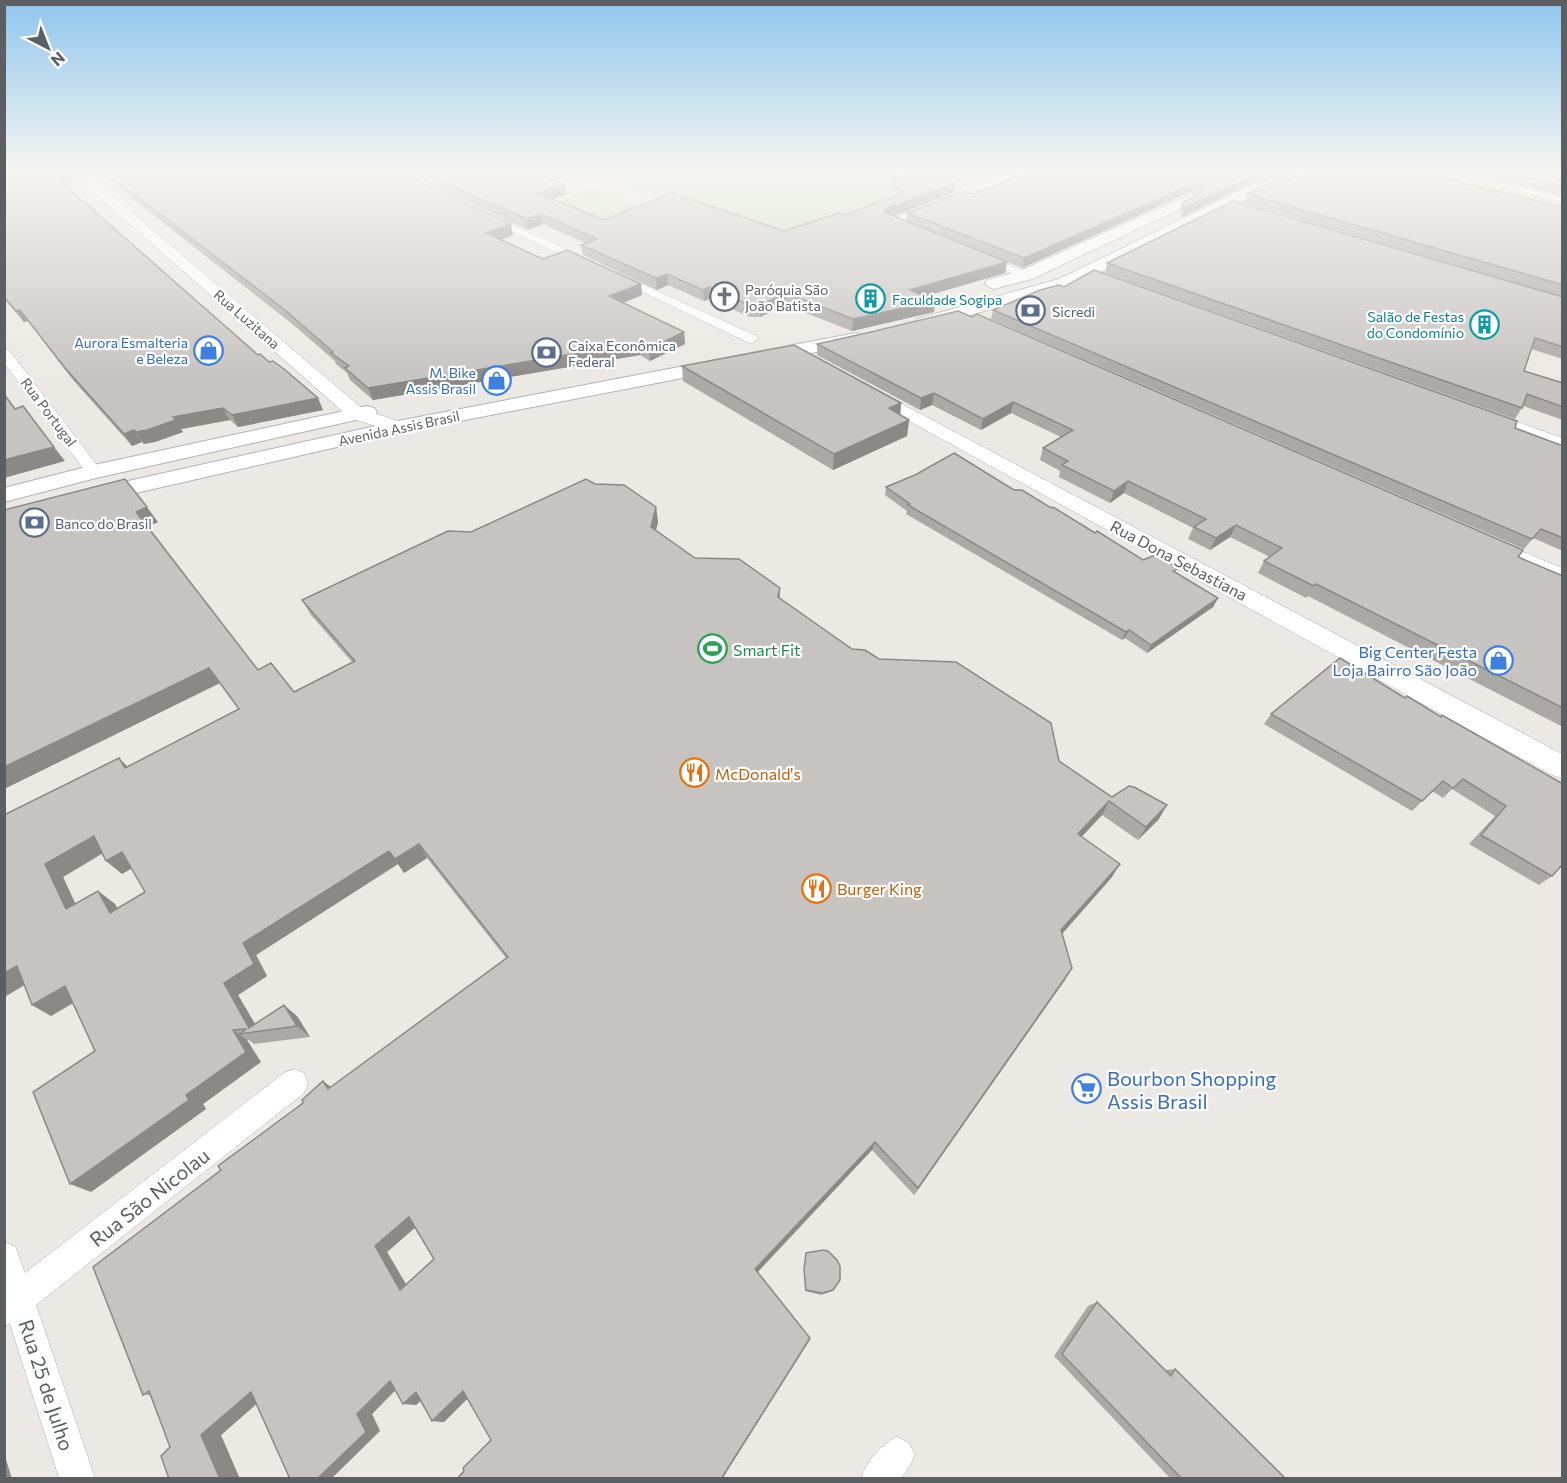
<svg xmlns="http://www.w3.org/2000/svg" width="1567" height="1483" viewBox="0 0 1567 1483" font-family="Commissioner,sans-serif">
  <style>
    .green { fill: #c8e1c3 }
    .lines { fill: none; stroke-linecap: round; stroke-linejoin: round }
    .minor-casing { stroke: #b0b4b7; stroke-width: 1 }
    .tertiary-casing { stroke: #b0b4b7; stroke-width: 1 }
    .secondary-casing { stroke: #b0b3b6; stroke-width: 2 }
    .primary-casing { stroke: #dfa969; stroke-width: 1 }
    .minor { fill: #fff; fill-rule: evenodd }
    .tertiary { fill: #fff; fill-rule: evenodd }
    .secondary { fill: #fff; fill-rule: evenodd }
    .primary { fill: #f4ddb0; fill-rule: evenodd }
    .wall { fill: #aba8a5; fill-rule: evenodd }
    .shaded-wall { fill: #8b8886 }
    .building { fill: #c7c3c0; stroke: #8b8886; stroke-width: 1.5; fill-rule: evenodd }
    .labels { text-anchor: middle; dominant-baseline: central; stroke-width: 4.5; stroke-linejoin: round; paint-order: stroke }
    .far-worship-label { font-size: 14px; fill: #5b616d; stroke: #fff; text-anchor: start }
    .far-culture-label { font-size: 14px; fill: #0d838f; stroke: #fff; text-anchor: start }
    .far-service-label { font-size: 14px; fill: #4e5e75; stroke: #fff; text-anchor: start }
    .far-street-label { font-size: 14px; fill: #5b5f62; stroke: #fff }
    .far-shop-label { font-size: 14px; fill: #366cbe; stroke: #fff; text-anchor: end }
    .street-label { font-size: 16px; fill: #5b5f62; stroke: #fff }
    .leisure-label { font-size: 16px; fill: #27864d; stroke: #fff; text-anchor: start }
    .shop-label { font-size: 16px; fill: #366cbe; stroke: #fff; text-anchor: end }
    .food-label { font-size: 16px; fill: #c56008; stroke: #fff; text-anchor: start }
    .near-shop-label { font-size: 20px; fill: #366cbe; stroke: #fff; text-anchor: start }
    .near-street-label { font-size: 20px; fill: #5b5f62; stroke: #fff }
  </style>
  <rect width="100%" height="100%" fill="#ece8e3"/>
  <g class="green">
    <path d="M579 172H1004L899 214 795 240Z"/>
    <path d="M593 189 618 198 576 213 551 203Z"/>
    <path d="M619 199 644 209 602 224 577 214Z"/>
  </g>
  <g class="lines">
    <defs>
      <g id="minor">
        <path d="M1013 172H1027L894 224H886L885 222Z"/>
        <path d="M1440 172H1457L1562 198V204Z"/>
        <path d="M486 213 592 261 594 263 592 265H584L482 218 481 216Z"/>
        <path d="M979 254 1030 273 1032 275 1030 277H1022L975 259V255Z"/>
        <path d="M617 273 757 336 758 339 752 343 747 342 613 278V274Z"/>
        <path d="M4 349 9 350 100 469 102 472 100 475H88L4 363Z"/>
        <path d="M1490 412 1562 438V447L1485 419 1483 416Z"/>
        <path d="M1494 540 1562 568V581L1488 549 1485 545 1488 541Z"/>
        <path d="M294 1069 304 1073 308 1083 304 1093 36 1305 95 1478H59L10 1324 4 1326V1242L15 1246 25 1273 284 1073Z"/>
        <path d="M897 1437 909 1443 915 1455 909 1467 901 1478H861C867 1461 880 1445 897 1437Z"/>
      </g>
      <g id="tertiary">
        <path d="M71 172H84L364 410 405 423 407 427 405 431 398 433 350 418Z"/>
        <path d="M868 386 1562 754V778L1552 775 862 395 859 391 862 387Z"/>
      </g>
      <g id="secondary">
        <path d="M1299 172H1322L1320 175 1262 191 1071 287 923 328 917 327 914 323 917 319 1059 279 1252 185Z"/>
        <path d="M1191 194 1196 195 1198 198 1196 201 1032 279 993 289 985 284 987 280 1020 271Z"/>
        <path d="M856 333 863 335 865 339 863 343 398 433 92 503 84 501 81 496 84 491 92 489 398 421Z"/>
        <path d="M367 406 374 408 377 412 374 416 96 478 4 502V488L94 465Z"/>
      </g>
      <path id="primary" d="M1419 172H1445L1562 202V212L1422 175Z"/>
    </defs>
    <use href="#minor" class="minor-casing"/>
    <use href="#tertiary" class="tertiary-casing"/>
    <use href="#secondary" class="secondary-casing"/>
    <use href="#primary" class="primary-casing"/>
    <use href="#minor" class="minor"/>
    <use href="#tertiary" class="tertiary"/>
    <use href="#secondary" class="secondary"/>
    <use href="#primary" class="primary"/>
  </g>
  <g class="wall">
    <path d="M98 172H398L513 235 501 239 543 259 641 284 642 295 623 303 684 332 685 344 650 361 640 355 373 400 350 380 347 373 336 364 335 361 290 322Z"/>
    <path d="M403 172H533L565 184 567 194 553 199 604 220 784 231 845 215 897 195 892 188 893 178 955 183 953 193 894 216 906 221 907 213 973 194 1277 176 1251 183 1182 217 1180 211 1182 203 1198 194 1190 192 1022 268 1007 262 1005 273 925 296 935 301 934 312 852 331 785 305 760 317H750L709 299 704 301 668 285 657 290 583 255 581 245 585 243 543 224 528 230Z"/>
    <path d="M1466 172H1563V196Z"/>
    <path d="M4 173 75 178 67 187 258 355 323 410 238 427 230 420 181 429 183 432 155 442 144 444 142 442 132 446 73 380 28 321 24 322 4 299Z"/>
    <path d="M1310 175 1563 207V297L1244 203 1247 194Z"/>
    <path d="M1107 263 1563 297V359L1531 349 1524 371 1563 383V420L1523 406 1515 419 1105 273Z"/>
    <path d="M993 310 1515 428 1563 446V551L1533 538 1524 549 991 319Z"/>
    <path d="M879 330 1518 557 1563 576V727L1308 596 1306 598 1258 573 1264 561 1270 557 1230 537 1210 550 1188 539 1193 528 1124 493 1110 503 1059 477 1060 471 1040 460 1043 448 1061 437 1011 413 981 430 932 405 920 410 817 355V344L878 331Z"/>
    <path d="M682 366 901 403 900 415 909 420 907 436 833 470 683 381Z"/>
    <path d="M595 484 656 507 658 522 656 530 695 558 780 588V598L852 649 879 659 1059 761 1112 797 1159 819 1138 840 1102 815 1082 836 1112 877 1062 934 1072 968 914 1195 872 1150 757 1272 810 1338 809 1341 722 1479H457L464 1471 491 1440 468 1398 444 1422 432 1421 420 1401 416 1405 396 1390 372 1414 380 1431 256 1404 221 1435 170 1447 150 1395H143L331 1087 506 958 427 858 404 873 398 864 256 955 267 976 238 995 255 1024 297 1016 310 1037 254 1044 249 1040H247L261 1062 203 1104 206 1109 91 1192 95 1051 73 1003 51 1016 32 1005 24 985 6 996 4 815 128 767 239 709 220 683 4 789V510L158 522 148 526 258 670 294 692 352 662 311 615 302 600 471 532ZM102 854 122 874 132 868 145 892 117 908 115 904 98 891 75 904 63 877ZM415 1228 434 1259 406 1284 387 1252Z"/>
    <path d="M886 487 1014 490 1095 533 1143 560 1176 573 1218 598 1213 607 1147 653 1125 638 1122 640 906 514 907 511 885 495Z"/>
    <path d="M1405 698 1563 784 1552 876 1539 885 1469 844 1495 816 1452 789 1443 798 1432 791 1412 811 1264 724 1271 714Z"/>
    <path d="M804 1272 840 1281 833 1291 821 1295 805 1291Z"/>
    <path d="M1097 1302 1165 1370 1175 1369 1286 1479H1171L1054 1356 1088 1306Z"/>
  </g>
  <g class="shaded-wall">
    <path d="M66 172H71L75 178 65 190 59 180Z"/>
    <path d="M1264 172H1279L1277 176 1251 183 1182 217 1185 208 1254 175Z"/>
    <path d="M955 183 953 193 884 220V212L885 209Z"/>
    <path d="M565 184 567 194 540 203 538 193Z"/>
    <path d="M1193 184 1190 192 1022 268 1024 258Z"/>
    <path d="M541 214 543 224 528 230 526 219Z"/>
    <path d="M511 224 513 235 489 244 486 233Z"/>
    <path d="M1007 262 1005 273 909 301 910 290Z"/>
    <path d="M667 274 668 285 657 290 656 278Z"/>
    <path d="M641 284 642 295 611 308 609 296Z"/>
    <path d="M709 287V299L704 301 703 290Z"/>
    <path d="M786 293 785 305 760 317V305Z"/>
    <path d="M935 301 934 312 852 331 853 319Z"/>
    <path d="M20 310 28 321 24 322 16 311Z"/>
    <path d="M684 332 685 344 650 361 649 349Z"/>
    <path d="M639 343 640 355 373 400 368 388Z"/>
    <path d="M934 393 932 405 920 410 921 398Z"/>
    <path d="M318 398 323 410 238 427 232 415Z"/>
    <path d="M1013 402 1011 413 981 430 983 419Z"/>
    <path d="M901 403 900 419 889 408Z"/>
    <path d="M223 408 230 420 181 429 183 432 155 442 144 444 136 432 173 417Z"/>
    <path d="M909 420 907 436 833 470 834 454Z"/>
    <path d="M134 430 142 442 132 446 124 434Z"/>
    <path d="M54 447 65 461 4 478V460Z"/>
    <path d="M1128 481 1124 493 1110 503 1114 491Z"/>
    <path d="M147 507 158 522 147 527 136 512Z"/>
    <path d="M656 507 658 522 653 542 651 527Z"/>
    <path d="M1236 525 1230 537 1210 550 1216 538Z"/>
    <path d="M1218 598 1213 607 1147 653 1151 645Z"/>
    <path d="M1129 630 1125 638 1122 640 1126 632Z"/>
    <path d="M209 668 220 683 4 789V767Z"/>
    <path d="M119 758 133 772 125 768Z"/>
    <path d="M1109 801 1102 815 1072 847 1078 834Z"/>
    <path d="M1167 805 1159 819 1138 840 1146 827Z"/>
    <path d="M94 836 109 849 63 877 84 922 66 909 45 864Z"/>
    <path d="M419 844 427 858 404 873 395 859Z"/>
    <path d="M389 851 398 864 256 955 267 976 238 995 259 1031 249 1028 224 983 243 943Z"/>
    <path d="M122 852 138 865 122 874 106 861Z"/>
    <path d="M1120 864 1112 877 1054 943 1061 930Z"/>
    <path d="M98 891 115 904 126 925 110 913Z"/>
    <path d="M17 966 36 978 6 996 4 995V973Z"/>
    <path d="M1072 968 1065 980 914 1195 918 1188Z"/>
    <path d="M65 986 83 997 51 1016 32 1005Z"/>
    <path d="M284 1005 297 1016 310 1037 297 1026Z"/>
    <path d="M233 1030 247 1040 261 1062 203 1104 206 1109 91 1192 70 1184 186 1095Z"/>
    <path d="M323 1081 336 1091 328 1089Z"/>
    <path d="M875 1142 872 1150 756 1274 755 1269Z"/>
    <path d="M409 1217 420 1223 387 1252 412 1295 400 1290 375 1246Z"/>
    <path d="M810 1338 809 1341 722 1479H721Z"/>
    <path d="M390 1381 403 1382 372 1414 380 1431 331 1479H317L357 1414Z"/>
    <path d="M463 1391 474 1392 444 1422 432 1421Z"/>
    <path d="M251 1392 269 1393 221 1435 240 1479H220L201 1435Z"/>
    <path d="M416 1392 428 1394 416 1405 403 1404Z"/>
    <path d="M4 1453 12 1479H4Z"/>
  </g>
  <g class="building">
    <path d="M10 172H66L59 180 258 355 260 354 269 362 273 361 284 369 318 398 232 415 223 408 173 417 176 420 147 430 136 432 134 430 124 434 65 368 20 310 16 311 4 297V173Z"/>
    <path d="M105 172H398L511 224 486 233 543 259 567 250 641 284 609 296 684 332 649 349 639 343 368 388 345 368 349 366 331 353 333 352 285 310Z"/>
    <path d="M422 172H533L565 184 538 193 604 220 671 193 784 231 839 213 845 215 903 193 893 178 918 172H933L955 183 885 209 884 212 1007 262 910 290 935 301 853 319 786 293 760 305H749L709 287 703 290 667 274 656 278 581 245 597 239 541 214 526 219Z"/>
    <path d="M1029 172H1264L1254 175 1185 208 1182 203 1203 191 1201 185 1193 184 1024 258 907 213 966 191 973 194Z"/>
    <path d="M1326 172H1415L1563 207V285L1247 194 1266 184 1305 174 1310 175Z"/>
    <path d="M1506 172H1563V186Z"/>
    <path d="M1233 201 1563 297V347L1535 338 1524 371 1563 383V407L1527 394 1522 408 1107 263Z"/>
    <path d="M1094 270 1517 421 1515 428 1563 446V538L1541 529 1532 539 993 310 1040 290 1059 285 1064 287Z"/>
    <path d="M958 311 972 317 977 314 1523 550 1518 557 1563 576V708L1316 584 1314 586 1264 561 1282 548 1236 525 1216 538 1194 527 1206 519 1128 481 1114 491 1062 465 1068 461 1043 448 1073 430 1013 402 983 419 934 393 921 398 817 344 880 330H879Z"/>
    <path d="M794 345 901 403 889 408 909 420 834 454 682 366Z"/>
    <path d="M4 394 15 409 23 406 54 447 4 460Z"/>
    <path d="M954 453 1014 490H1022L1051 508 1053 507 1095 533 1097 531 1143 560 1155 555 1179 568 1173 571 1218 598 1151 645 1129 630 1126 632 908 505 910 504 886 487 915 475Z"/>
    <path d="M125 479 147 507 136 512 258 670 271 663 294 692 355 661 302 600 448 531 471 532 586 479 595 484 624 485 656 507 651 527 695 558 739 559 780 588 778 597 852 649 865 650 879 659 956 662 1051 723 1059 761 1112 797 1129 786 1134 787 1167 805 1146 827 1109 801 1078 834 1120 864 1061 930 1072 968 918 1188 875 1142 755 1269 810 1338 721 1479H457L464 1471 463 1468 491 1440 463 1391 432 1421 416 1392 403 1404 390 1381 357 1414 366 1432 317 1479H290L251 1392 201 1435 220 1479H169L161 1456 170 1447 149 1391 143 1395 93 1267 221 1170 218 1166 303 1103 302 1100 323 1081 328 1089 508 957 419 844 395 859 389 851 243 943 254 964 224 983 249 1028 284 1005 297 1026 240 1034 246 1029 233 1030 246 1052 186 1095 189 1100 70 1184 33 1092 95 1051 65 986 32 1005 17 966 4 973V815L119 758 125 768 239 709 209 668 4 767V510ZM94 836 106 861 122 852 145 892 110 913 98 891 66 909 45 864ZM409 1217 434 1259 400 1290 375 1246Z"/>
    <path d="M1340 658 1405 698 1407 696 1441 717 1442 715 1563 784V864L1552 876 1481 835 1506 806 1463 779 1453 788 1443 781 1422 801 1271 714Z"/>
    <path d="M823 1250 828 1251 837 1260 840 1266V1280L833 1290 822 1293 806 1290 804 1270 806 1253Z"/>
    <path d="M1097 1302 1171 1376 1175 1369 1286 1479H1182L1062 1354Z"/>
  </g>
  <linearGradient id="sky" x2="0" y2="1"><stop stop-color="#8fc6ed"/><stop offset="0.45" stop-color="#f6f5f2"/><stop offset="1" stop-color="#f6f5f2" stop-opacity="0"/></linearGradient>
  <rect width="1567" height="380" fill="url(#sky)"/>
  <defs>
    <symbol id="church-ring" viewBox="-11 -11 22 22"><circle r="9.5" fill="#fff" stroke="#6b7280" stroke-width="1.5"/><path d="M-1.2-6h2.4v3.5h3.3v2.4h-3.3V6h-2.4V-.1h-3.3v-2.4h3.3Z" fill="#6b7280"/></symbol>
    <symbol id="building-ring" viewBox="-11 -11 22 22"><circle r="9.5" fill="#fff" stroke="#0f9aa8" stroke-width="1.5"/><path d="M-4-6H4V6H1V3H-1V6H-4ZM-2.5-4.3h1.7v1.8h-1.7ZM.8-4.3h1.7v1.8H.8ZM-2.5-1h1.7V.8h-1.7ZM.8-1h1.7V.8H.8Z" fill="#0f9aa8"/></symbol>
    <symbol id="bank-ring" viewBox="-11 -11 22 22"><circle r="9.5" fill="#fff" stroke="#5c6f8a" stroke-width="1.5"/><path d="M-6-4H6V4H-6ZM0-2.3a2.3 2.3 0 1 0 0 4.6a2.3 2.3 0 1 0 0-4.6Z" fill="#5c6f8a"/></symbol>
    <symbol id="shop-ring" viewBox="-11 -11 22 22"><circle r="9.5" fill="#fff" stroke="#3f7fe0" stroke-width="1.5"/><path d="M-5-2.5h2.3a2.7 3.5 0 0 1 5.4 0H5L5.5 6h-11ZM-1.5-2.5h3a1.5 2.3 0 0 0-3 0Z" fill="#3f7fe0"/></symbol>
    <symbol id="stadium-ring" viewBox="-11 -11 22 22"><circle r="9.5" fill="#fff" stroke="#2e9e5b" stroke-width="1.5"/><path d="M0-5a6.5 5 0 1 0 0 10a6.5 5 0 1 0 0-10ZM-3.5-1.8h7v3.6h-7Z" fill="#2e9e5b"/></symbol>
    <symbol id="restaurant-ring" viewBox="-11 -11 22 22"><circle r="9.5" fill="#fff" stroke="#e8710a" stroke-width="1.5"/><path d="M-5-6h1v4h1v-4h1v4h1v-4h1v5L-1.5 .5V6h-2V.5L-5-1ZM5-6V6H3V1.5H1.5Q1.5-4 5-6Z" fill="#e8710a"/></symbol>
    <symbol id="supermarket-ring" viewBox="-11 -11 22 22"><circle r="9.5" fill="#fff" stroke="#3f7fe0" stroke-width="1.5"/><path d="M-6-5.5h2.5l.6 2H6L4.5 2H-2.5L-4.4-4H-6ZM-1.5 3.2a1.3 1.3 0 1 0 .1 0ZM3 3.2a1.3 1.3 0 1 0 .1 0Z" fill="#3f7fe0"/></symbol>
  </defs>
  <g fill-rule="evenodd">
    <use href="#church-ring" x="708" y="280" width="33" height="33"/>
    <use href="#building-ring" x="854" y="282" width="33" height="33"/>
    <use href="#bank-ring" x="1014" y="294" width="33" height="33"/>
    <use href="#building-ring" x="1468" y="308" width="33" height="33"/>
    <use href="#shop-ring" x="192" y="334" width="33" height="33"/>
    <use href="#bank-ring" x="530" y="336" width="33" height="33"/>
    <use href="#shop-ring" x="480" y="364" width="33" height="33"/>
    <use href="#bank-ring" x="18" y="506" width="33" height="33"/>
    <use href="#stadium-ring" x="696" y="632" width="33" height="33"/>
    <use href="#shop-ring" x="1482" y="644" width="33" height="33"/>
    <use href="#restaurant-ring" x="678" y="756" width="33" height="33"/>
    <use href="#restaurant-ring" x="800" y="872" width="33" height="33"/>
    <use href="#supermarket-ring" x="1070" y="1072" width="33" height="33"/>
  </g>
  <g class="labels">
    <g class="far-worship-label">
      <text x="745" y="289">Paróquia São<tspan x="745" dy="16">João Batista</tspan></text>
    </g>
    <g class="far-culture-label">
      <text x="892" y="299">Faculdade Sogipa</text>
      <text x="1464" y="316" text-anchor="end">Salão de Festas<tspan x="1464" dy="16">do Condomínio</tspan></text>
    </g>
    <g class="far-service-label">
      <text x="1052" y="311">Sicredi</text>
      <text x="568" y="345">Caixa Econômica<tspan x="568" dy="16">Federal</tspan></text>
      <text x="55" y="523">Banco do Brasil</text>
    </g>
    <g class="far-street-label">
      <text transform="translate(247 319) rotate(41)">Rua Luzitana</text>
      <text transform="translate(49 412) rotate(53)">Rua Portugal</text>
      <text transform="translate(399 428) rotate(-12)">Avenida Assis Brasil</text>
    </g>
    <g class="far-shop-label">
      <text x="188" y="342">Aurora Esmalteria<tspan x="188" dy="16">e Beleza</tspan></text>
      <text x="476" y="372">M. Bike<tspan x="476" dy="16">Assis Brasil</tspan></text>
    </g>
    <g class="street-label">
      <text transform="translate(1179 560) rotate(28)">Rua Dona Sebastiana</text>
    </g>
    <g class="leisure-label">
      <text x="733" y="649">Smart Fit</text>
    </g>
    <g class="shop-label">
      <text x="1477" y="651">Big Center Festa<tspan x="1477" dy="18">Loja Bairro São João</tspan></text>
    </g>
    <g class="food-label">
      <text x="715" y="773">McDonald's</text>
      <text x="837" y="888">Burger King</text>
    </g>
    <g class="near-shop-label">
      <text x="1107" y="1078">Bourbon Shopping<tspan x="1107" dy="23">Assis Brasil</tspan></text>
    </g>
    <g class="near-street-label">
      <text transform="translate(149 1197) rotate(-38)">Rua São Nicolau</text>
      <text transform="translate(47 1385) rotate(72)">Rua 25 de Julho</text>
    </g>
  </g>
  <rect width="1567" height="1483" fill="none" stroke="#5b5f62" stroke-width="12"/>
  <g transform="translate(48 48) rotate(138)" stroke="#ffffff" stroke-width="4.5" paint-order="stroke">
  <path d="M0-4.5L10 22L0 15L-10 22Z" fill="#5b5f62"/>
  <text y="-9" font-size="16" font-weight="bold" text-anchor="middle" fill="#5b5f62">N</text>
  </g>
</svg>
